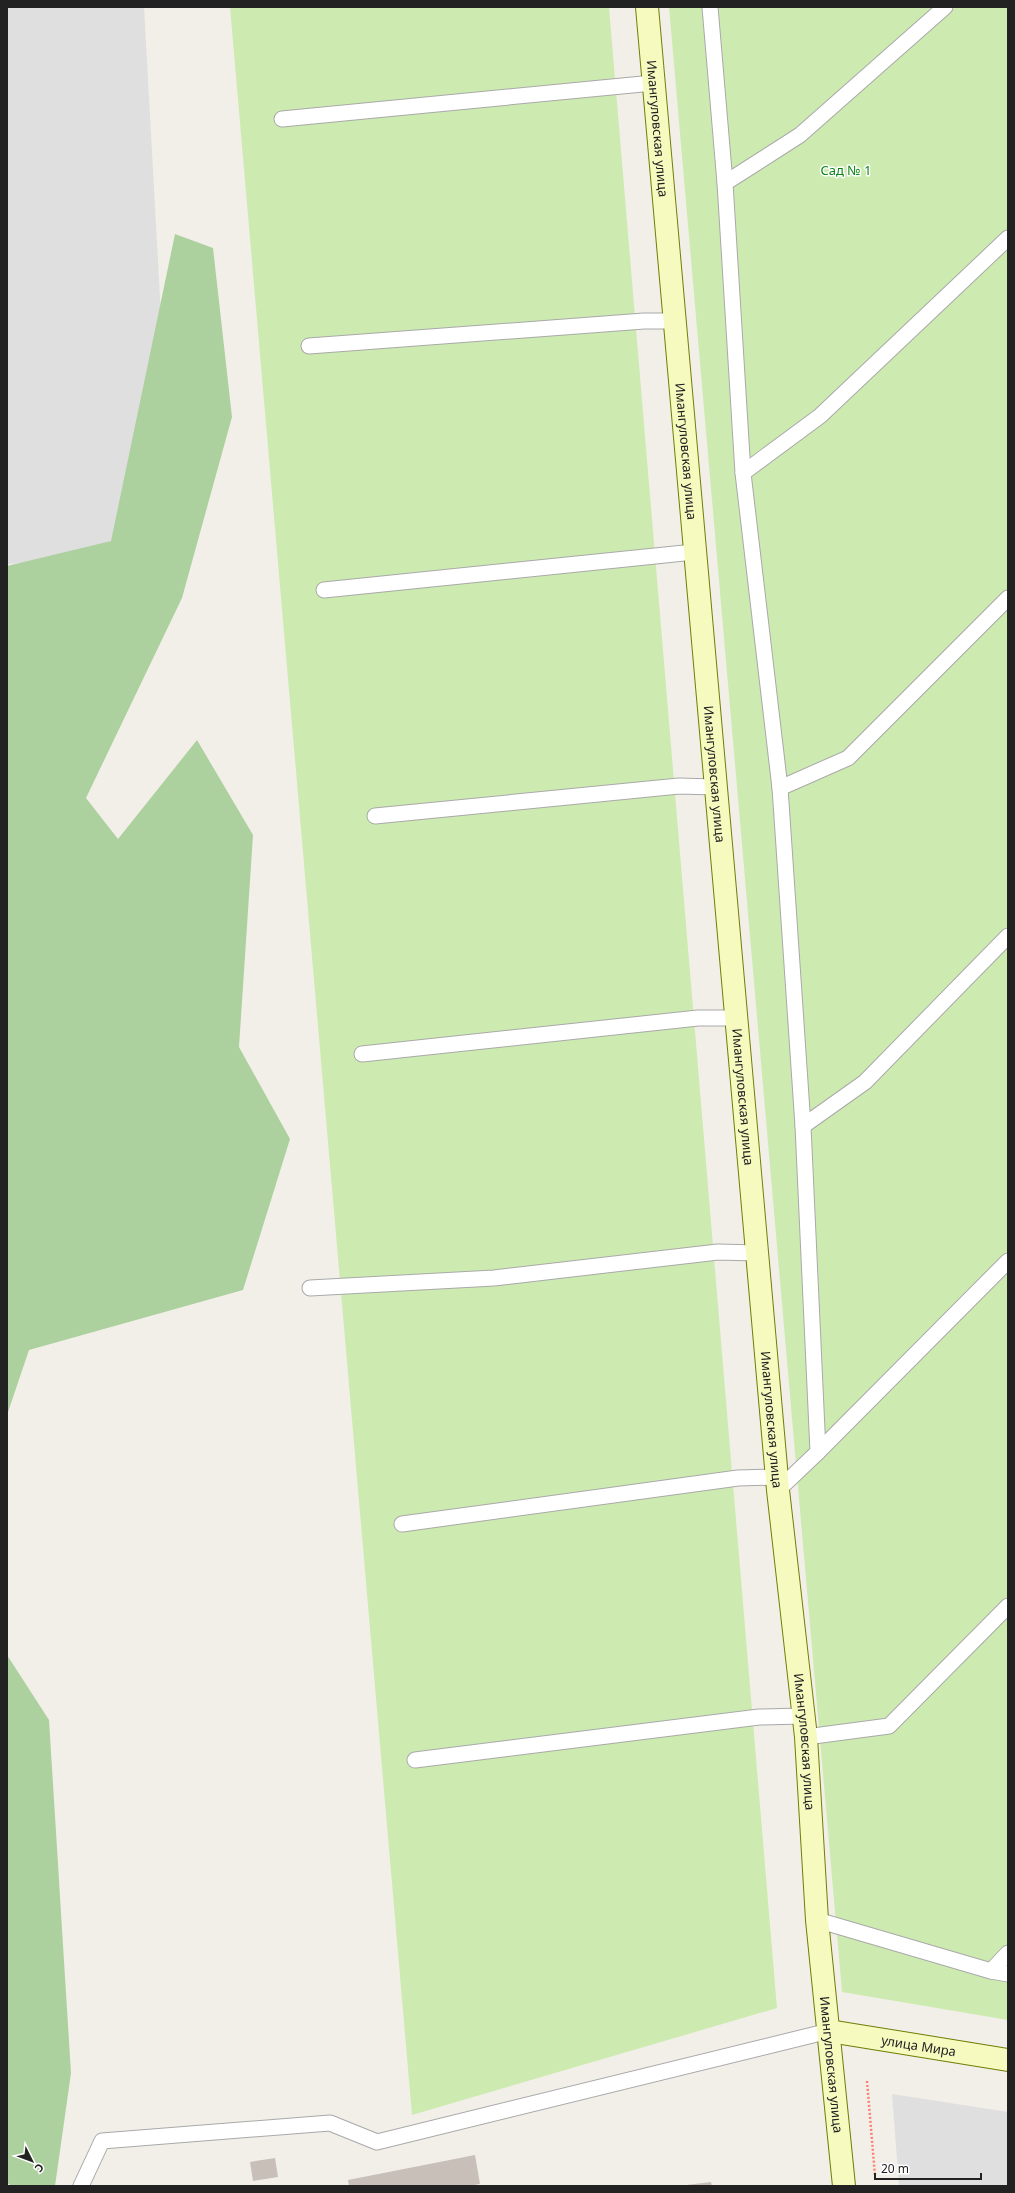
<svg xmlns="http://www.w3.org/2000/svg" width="1015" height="2193" viewBox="0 0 1015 2193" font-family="'Noto Sans',sans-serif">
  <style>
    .residential { fill: #e0dfdf }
    .grass { fill: #cdebb0 }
    .forest { fill: #add19e }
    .building { fill: #c7bfb8 }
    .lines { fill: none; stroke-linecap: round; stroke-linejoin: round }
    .lane-casing { stroke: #a9a9a9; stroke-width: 17 }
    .secondary-casing { stroke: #707d05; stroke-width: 24 }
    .path { stroke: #fa8072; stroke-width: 2.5; stroke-dasharray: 2 2; stroke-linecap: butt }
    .lane { stroke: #fff; stroke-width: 15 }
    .secondary { stroke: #f7fabf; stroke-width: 22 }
    .labels { text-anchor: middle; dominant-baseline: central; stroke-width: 3; stroke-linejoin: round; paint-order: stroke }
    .street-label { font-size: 13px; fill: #222; stroke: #fff }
    .park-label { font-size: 13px; fill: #0c8416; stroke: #fff }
  </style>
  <rect width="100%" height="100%" fill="#f2efe9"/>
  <g class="residential">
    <path d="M7 7H144L174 552 7 564Z"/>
    <path d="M892 2094 1008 2112V2186H899Z"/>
  </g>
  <g class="grass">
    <path d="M230 7H609L777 2008 412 2115Z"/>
    <path d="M669 7H1008V2020L842 1992Z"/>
  </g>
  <g class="forest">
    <path d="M175 234 213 248 232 417 182 598 86 798 118 839 197 740 253 835 239 1047 290 1139 243 1290 29 1350 7 1415V566L111 541Z"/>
    <path d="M7 1655 49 1720 71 2073 55 2186H12L7 2183Z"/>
  </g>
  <g class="building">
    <path d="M475 2155 480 2184 468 2186H349L348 2180Z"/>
    <path d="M275 2158 278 2177 253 2181 250 2162Z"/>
    <path d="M711 2182 712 2186H686V2185Z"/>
  </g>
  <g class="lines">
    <defs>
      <g id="lane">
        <path d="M710 7 725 183 743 473 780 788 803 1126 818 1452 778 1490"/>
        <path d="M282 119 653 83"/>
        <path d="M725 183 800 135 945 7"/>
        <path d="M309 346 644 321H673"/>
        <path d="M743 473 820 416 1008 238"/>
        <path d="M324 590 694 552"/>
        <path d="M780 788 848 758 1008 598"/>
        <path d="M375 816 679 786 715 787"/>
        <path d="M362 1054 698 1018H736"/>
        <path d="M803 1126 865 1082 1008 936"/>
        <path d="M310 1288 494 1278 718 1252 757 1253"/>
        <path d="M818 1452 1008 1261"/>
        <path d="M402 1524 738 1478 777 1477"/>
        <path d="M806 1737 889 1726 1008 1606"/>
        <path d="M415 1760 759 1717 803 1716"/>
        <path d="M817 1920 991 1971 1008 1974"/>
        <path d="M991 1971 1008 1953"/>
        <path d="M81 2186 102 2141 330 2123 377 2142 829 2031"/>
      </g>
      <g id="secondary">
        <path id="s1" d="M647 7 778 1490 806 1737 817 1920 844 2186"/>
        <path id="s2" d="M829 2031 1008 2060"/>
      </g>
    </defs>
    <use href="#lane" class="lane-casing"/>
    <use href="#secondary" class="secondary-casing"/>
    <path class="path" d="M867 2081 875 2176"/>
    <use href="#lane" class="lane"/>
    <use href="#secondary" class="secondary"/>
  </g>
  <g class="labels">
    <g class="street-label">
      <text stroke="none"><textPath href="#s1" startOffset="122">Имангуловская улица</textPath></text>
      <text stroke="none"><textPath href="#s1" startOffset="446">Имангуловская улица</textPath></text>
      <text stroke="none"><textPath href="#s1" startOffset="770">Имангуловская улица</textPath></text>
      <text stroke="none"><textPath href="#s1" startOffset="1094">Имангуловская улица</textPath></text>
      <text stroke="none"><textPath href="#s1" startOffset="1418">Имангуловская улица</textPath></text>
      <text stroke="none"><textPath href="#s1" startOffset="1742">Имангуловская улица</textPath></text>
      <text stroke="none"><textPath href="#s2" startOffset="91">улица Мира</textPath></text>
      <text stroke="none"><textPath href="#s1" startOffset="2066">Имангуловская улица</textPath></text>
    </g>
    <g class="park-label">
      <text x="846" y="170">Сад № 1</text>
    </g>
  </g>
  <rect width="1015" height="2193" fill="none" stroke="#222222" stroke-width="16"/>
  <g transform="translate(32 2161) rotate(132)" stroke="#ffffff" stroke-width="3" paint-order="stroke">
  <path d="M0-3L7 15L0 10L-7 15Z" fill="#222222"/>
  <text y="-6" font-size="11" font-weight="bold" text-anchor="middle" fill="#222222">С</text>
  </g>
  <path d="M875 2173v6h106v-6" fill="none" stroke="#222222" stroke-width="2"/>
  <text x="881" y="2173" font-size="12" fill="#222222" stroke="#ffffff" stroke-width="3" paint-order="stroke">20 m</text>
</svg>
